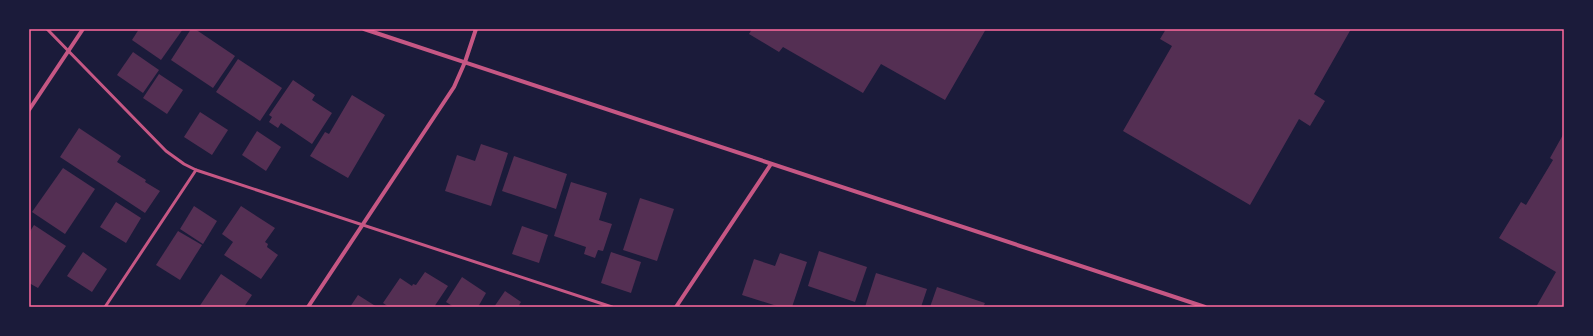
<svg xmlns="http://www.w3.org/2000/svg" width="1593" height="336" viewBox="0 0 1593 336" font-family="Montserrat,sans-serif">
  <style>
    .building { fill: #542f53 }
    .lines { fill: none; stroke-linecap: round; stroke-linejoin: round }
    .service { stroke: #c65784; stroke-width: 3 }
    .minor { stroke: #c65784; stroke-width: 4 }
    .neatline { fill: none; stroke: #ff6b9d; stroke-width: 1.5 }
  </style>
  <rect width="100%" height="100%" fill="#1b1b3a"/>
  <g class="building">
    <path d="M139 29H183L161 60 132 40Z"/>
    <path d="M191 29H195L235 56 213 88 171 60Z"/>
    <path d="M752 29H986L945 100 881 64 863 93 783 47 779 52 749 34Z"/>
    <path d="M1166 29H1351L1314 94 1325 101 1310 126 1299 119 1250 205 1123 131 1172 46 1160 39Z"/>
    <path d="M133 52 159 70 143 93 117 75Z"/>
    <path d="M238 59 282 88 260 121 216 92Z"/>
    <path d="M159 74 183 90 167 114 143 98Z"/>
    <path d="M293 80 315 95 312 100 332 113 312 144 281 123 278 128 269 122 272 117 269 115Z"/>
    <path d="M352 95 385 115 348 178 310 156 325 132 329 134Z"/>
    <path d="M200 112 228 130 212 155 184 137Z"/>
    <path d="M79 128 121 156 117 162 146 180 145 182 160 191 145 213 60 157Z"/>
    <path d="M257 131 281 147 266 171 242 155Z"/>
    <path d="M1564 133V307H1536L1556 272 1499 238 1521 202 1526 205 1553 160 1550 158Z"/>
    <path d="M481 144 508 153 491 206 445 191 457 155 475 161Z"/>
    <path d="M514 156 567 174 556 209 502 191Z"/>
    <path d="M63 168 95 189 65 234 32 212Z"/>
    <path d="M571 182 607 193 599 220 612 224 603 251 598 250 595 258 584 254 586 247 554 236Z"/>
    <path d="M640 198 674 209 657 261 623 250Z"/>
    <path d="M116 202 141 218 126 243 100 227Z"/>
    <path d="M194 206 217 221 203 244 180 229Z"/>
    <path d="M241 206 275 228 265 242 268 244 267 247 278 255 261 279 224 255 233 242 222 234Z"/>
    <path d="M34 225 66 246 38 288 29 283V233Z"/>
    <path d="M522 226 548 235 539 263 512 254Z"/>
    <path d="M178 231 202 245 180 280 156 265Z"/>
    <path d="M819 251 867 267 855 302 808 286Z"/>
    <path d="M83 252 107 269 92 292 67 276Z"/>
    <path d="M611 252 641 262 631 293 601 283Z"/>
    <path d="M780 253 807 262 792 307H780L742 295 754 259 775 266Z"/>
    <path d="M425 272 448 286 434 307H389L383 303 400 278 412 286 413 284 416 285Z"/>
    <path d="M876 273 927 289 921 307H865Z"/>
    <path d="M221 274 252 295 244 307H199Z"/>
    <path d="M462 277 486 293 478 307H454L446 302Z"/>
    <path d="M937 287 985 303 983 307H930Z"/>
    <path d="M505 291 521 302 518 307H494Z"/>
    <path d="M358 295 377 307H350Z"/>
  </g>
  <g class="lines">
    <g class="service">
      <path d="M47 29 166 151 184 164 196 170 612 307"/>
      <path d="M105 307 196 170"/>
    </g>
    <g class="minor">
      <path d="M364 29 1205 307"/>
      <path d="M29 110 83 29"/>
      <path d="M308 307 454 87 465 62 476 29"/>
      <path d="M676 307 771 164"/>
    </g>
  </g>
  <rect width="1593" height="336" fill="none" stroke="#1b1b3a" stroke-width="60"/>
  <rect x="30" y="30" width="1533" height="276" class="neatline"/>
</svg>
